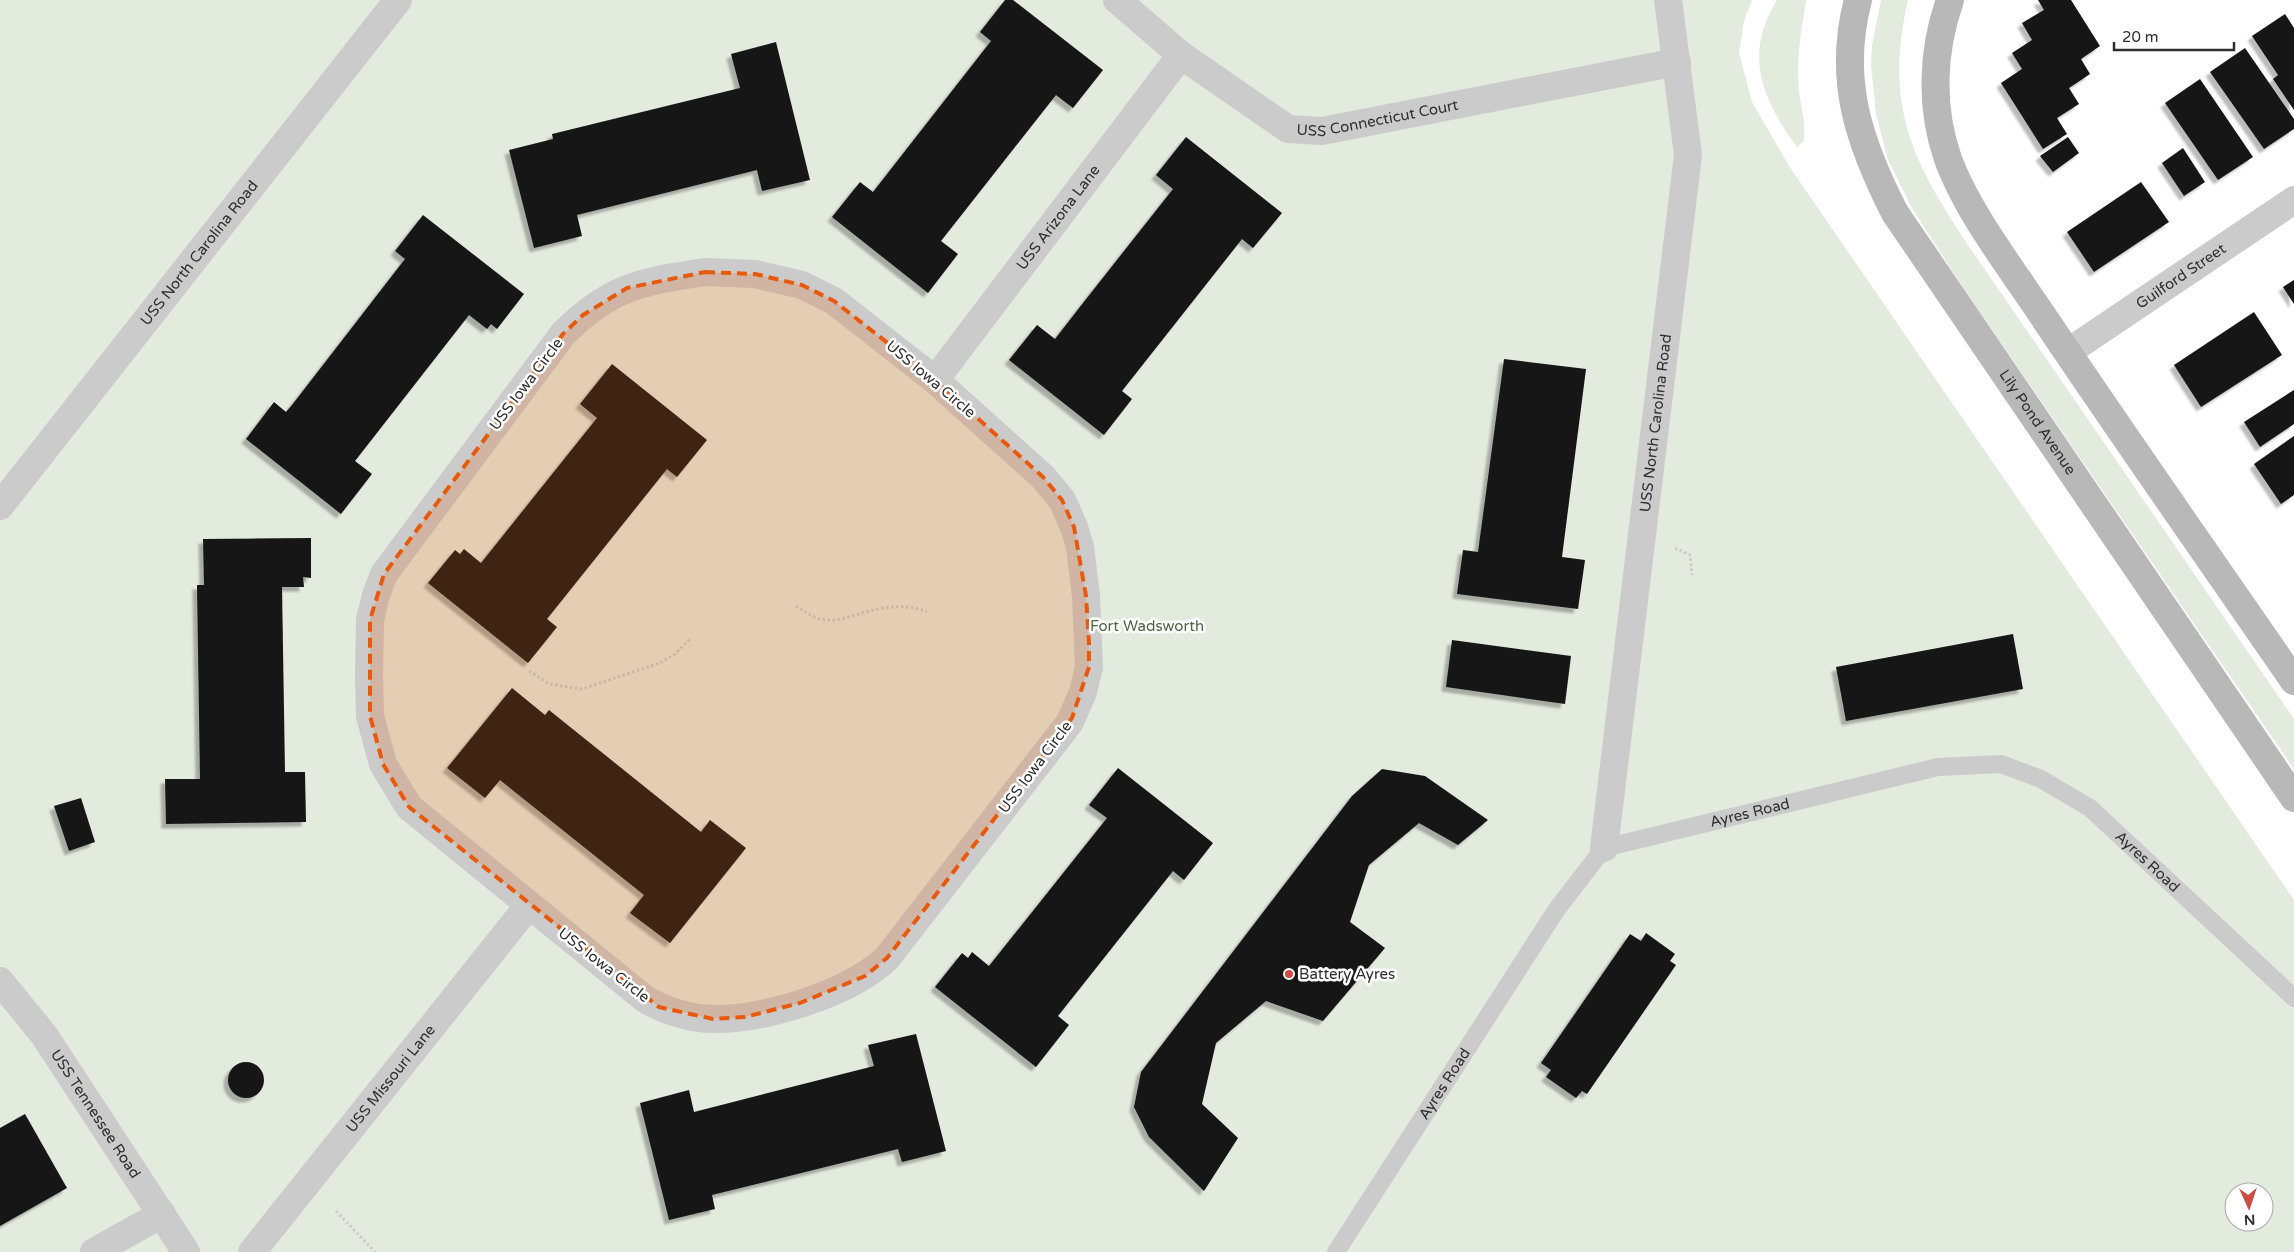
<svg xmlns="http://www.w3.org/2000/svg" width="2294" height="1252" viewBox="0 0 2294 1252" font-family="'Varela Round',sans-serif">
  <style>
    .green { fill: #e3eade; fill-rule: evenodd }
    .building { fill: #151515; filter: url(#shadow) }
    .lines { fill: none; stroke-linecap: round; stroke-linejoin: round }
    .path { stroke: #cbcbcb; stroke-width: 3; stroke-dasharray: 2.5 2.5; stroke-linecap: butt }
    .lane { stroke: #cbcbcb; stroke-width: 18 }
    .street { stroke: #cbcbcb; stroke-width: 28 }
    .secondary { stroke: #b8b8b8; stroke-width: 28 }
    .marked { fill: #e8590c; fill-opacity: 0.2; stroke: #e8590c; stroke-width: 4; stroke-dasharray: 10 6; stroke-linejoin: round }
    .poi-dot { fill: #cf4b46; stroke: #fff; stroke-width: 2 }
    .labels { text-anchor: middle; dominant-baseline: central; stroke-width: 5; stroke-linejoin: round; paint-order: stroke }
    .street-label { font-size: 15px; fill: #2e2e2e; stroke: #fff }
    .park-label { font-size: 15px; fill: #4e6441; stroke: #fff }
    .poi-label { font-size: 15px; fill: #2e2e2e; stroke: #fff; text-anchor: start }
  </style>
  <defs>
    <filter id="shadow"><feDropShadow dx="-4.5" dy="4.5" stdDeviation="1" flood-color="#0004"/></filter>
  </defs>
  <rect width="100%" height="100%" fill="#fff"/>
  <g class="green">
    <path d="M0 0H1752L1744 21 1739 53 1752 102 1791 169 2294 900V1252H0ZM2234 1192H2264V1222H2234Z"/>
    <path d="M1777 0H1806V2C1801 31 1796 61 1799 91 1801 108 1806 124 1804 141L1797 147C1762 99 1743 55 1777 0Z"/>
    <path d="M1881 0H1908C1884 105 1911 159 1968 245L2294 719V769L1966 292 1912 208 1888 160 1876 114 1871 65 1872 45Z"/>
  </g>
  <g class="building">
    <path d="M1005 0H1013L1103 70 1073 108 1056 95 941 241 958 254 928 293 832 217 860 182 873 192 991 41 980 32Z"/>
    <path d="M2038 0H2071L2100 46 2081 59 2090 74 2069 88 2079 104 2057 118 2067 134 2043 149 2001 83 2022 69 2012 53 2032 40 2022 23 2044 10Z"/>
    <path d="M2285 14 2294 28V110L2273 79 2278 75 2252 36Z"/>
    <path d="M776 42 810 180 762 191 757 170 577 215 582 236 534 248 509 150 553 139 552 134 740 88 731 54Z"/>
    <path d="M2245 48 2294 119V129L2264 149 2210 72Z"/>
    <path d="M2200 79 2253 157 2218 180 2165 103Z"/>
    <path d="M1186 137 1282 213 1253 248 1242 239 1122 391 1132 399 1104 435 1009 360 1037 325 1055 339 1083 303 1173 189 1156 175Z"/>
    <path d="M2068 137 2079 153 2053 172 2040 156Z"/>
    <path d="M2183 148 2205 182 2184 196 2162 163Z"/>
    <path d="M2141 182 2169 222 2094 272 2067 232Z"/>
    <path d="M423 215 524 294 497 329 491 324 487 329 469 315 355 461 372 474 341 514 246 439 274 402 286 412 292 405 405 259 395 251Z"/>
    <path d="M2294 280V304L2283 287Z"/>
    <path d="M2254 312 2282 355 2201 407 2174 365Z"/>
    <path d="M1504 359 1586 369 1562 557 1585 560 1578 609 1457 594 1463 550 1478 552Z"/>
    <path d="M612 364 707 440 677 477 667 469 547 619 557 627 528 663 428 583 455 550 460 554 464 549 481 563 597 418 580 404Z"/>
    <path d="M2294 390V424L2260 447 2244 422Z"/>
    <path d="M2294 436V495L2281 504 2254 464Z"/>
    <path d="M311 538V578L303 577 304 587H282L285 772H305L306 822 166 824 165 779H200L197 585H204L203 539Z"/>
    <path d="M2013 634 2023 689 1846 721 1836 667Z"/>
    <path d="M1452 640 1571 656 1565 704 1446 687Z"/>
    <path d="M512 688 545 715 549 710 701 832 710 820 746 848 670 943 630 913 644 895 500 780 485 798 447 768Z"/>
    <path d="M1118 768 1213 843 1184 880 1173 871 1058 1016 1069 1025 1036 1067 935 987 962 953 968 958 972 952 989 966 1107 818 1089 805Z"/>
    <path d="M1382 769 1425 776 1488 820 1458 845 1419 823 1369 865 1350 922 1385 948 1323 1021 1266 1001 1216 1043 1202 1104 1238 1138 1204 1191 1149 1137 1134 1107 1141 1072 1352 796Z"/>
    <path d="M81 798 95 842 69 851 54 806Z"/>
    <path d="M1646 933 1675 954 1670 961 1676 965 1587 1094 1582 1091 1576 1098 1546 1077 1551 1070 1541 1063 1630 934 1641 941Z"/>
    <path d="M916 1034 946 1151 902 1162 898 1149 712 1195 715 1209 669 1220 640 1103 689 1090 694 1112 874 1066 868 1045Z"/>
    <circle cx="246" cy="1080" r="18"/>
    <path d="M25 1114 67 1188 0 1226V1128Z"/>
  </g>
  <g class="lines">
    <g class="path">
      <path d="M1675 548 1690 555 1692 575"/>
      <path d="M796 606C804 611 812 617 820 619 836 623 851 616 866 612 887 606 907 604 927 612"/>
      <path d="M529 671 549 684 582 689 660 663 675 654 691 638"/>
      <path d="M336 1211 375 1252"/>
    </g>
    <path class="lane" id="s1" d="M1336 1252 1557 909 1604 848 1938 767 2001 764 2041 779 2090 808 2294 998"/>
    <g class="street">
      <path id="s2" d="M1117 0 1181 55 1288 129 1322 131 1677 62"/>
      <path d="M705 272 755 274 802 285 834 301 935 380 1043 477 1062 500 1074 527 1080 547 1086 596 1089 667 1083 692 1070 722 887 958C849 994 766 1019 714 1019 691 1019 665 1011 645 999L409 807 383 764 370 716 369 676 370 620 376 595 384 574 563 334C611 286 640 282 705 272Z"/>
      <path id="s3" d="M2068 352 2294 200"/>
      <path id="s4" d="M935 380 1181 55"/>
      <path id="s5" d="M0 506 398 0"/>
      <path id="s6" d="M1604 848 1688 155 1668 0"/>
      <path id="s7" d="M0 981 44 1035 186 1252"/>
      <path d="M94 1252 162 1214"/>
      <path id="s8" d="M252 1252 529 905"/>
    </g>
    <g class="secondary">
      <path id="s9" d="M1858 0C1837 79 1859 143 1895 213L2294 798"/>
      <path d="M1950 0C1932 51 1930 108 1948 159 1968 214 2017 276 2049 325 2129 444 2212 562 2294 681"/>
    </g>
  </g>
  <path class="marked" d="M705 272 755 274 802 285 834 301 935 380 1043 477 1062 500 1074 527 1086 596 1089 643V667L1072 718 887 958 865 976 800 1003 745 1017 713 1019 659 1007 409 807 383 764 370 716V620L384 574 563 334 583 315 627 288Z"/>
  <circle class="poi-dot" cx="1289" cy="974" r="5"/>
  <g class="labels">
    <g class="street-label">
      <text stroke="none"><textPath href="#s2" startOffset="305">USS Connecticut Court</textPath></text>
      <text stroke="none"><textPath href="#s4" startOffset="204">USS Arizona Lane</textPath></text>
      <text stroke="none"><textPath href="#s5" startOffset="322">USS North Carolina Road</textPath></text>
      <text stroke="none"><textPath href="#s3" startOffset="136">Guilford Street</textPath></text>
      <text transform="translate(931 379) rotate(40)">USS Iowa Circle</text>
      <text transform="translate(526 384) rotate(-53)">USS Iowa Circle</text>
      <text stroke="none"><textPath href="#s9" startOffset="475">Lily Pond Avenue</textPath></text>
      <text stroke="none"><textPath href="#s6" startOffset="428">USS North Carolina Road</textPath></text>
      <text transform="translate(1035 767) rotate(-53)">USS Iowa Circle</text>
      <text stroke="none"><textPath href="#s1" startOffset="635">Ayres Road</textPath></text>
      <text stroke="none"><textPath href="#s1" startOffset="1070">Ayres Road</textPath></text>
      <text transform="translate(604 965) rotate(38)">USS Iowa Circle</text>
      <text stroke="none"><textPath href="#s8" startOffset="222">USS Missouri Lane</textPath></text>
      <text stroke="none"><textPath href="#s1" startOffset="200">Ayres Road</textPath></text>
      <text stroke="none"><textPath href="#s7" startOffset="164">USS Tennessee Road</textPath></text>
    </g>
    <g class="park-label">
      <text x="1147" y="626">Fort Wadsworth</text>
    </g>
    <g class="poi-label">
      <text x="1299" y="974">Battery Ayres</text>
    </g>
  </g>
  <g transform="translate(2249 1207) rotate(177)"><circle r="24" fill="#ffffff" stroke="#ababab"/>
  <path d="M0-4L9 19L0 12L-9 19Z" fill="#cf4b46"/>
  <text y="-8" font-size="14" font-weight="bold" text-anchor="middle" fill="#2e2e2e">N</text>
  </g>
  <path d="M2114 42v8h120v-8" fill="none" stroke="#2e2e2e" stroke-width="2.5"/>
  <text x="2122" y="42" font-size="15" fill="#2e2e2e" stroke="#ffffff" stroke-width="4" paint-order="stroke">20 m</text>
</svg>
